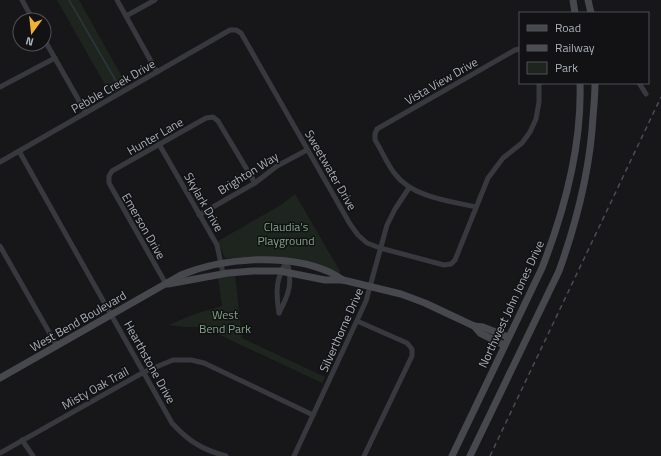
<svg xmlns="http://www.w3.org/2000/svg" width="661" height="456" viewBox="0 0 661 456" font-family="'Titillium Web',sans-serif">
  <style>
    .green { fill: #1d251e }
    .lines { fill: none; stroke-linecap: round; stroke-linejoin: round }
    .stream { stroke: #2d363e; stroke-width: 1.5 }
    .street { stroke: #38393e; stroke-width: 5 }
    .secondary { stroke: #46484e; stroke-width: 7 }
    .rail { stroke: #4b4d53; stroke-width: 1.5; stroke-dasharray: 5 4; stroke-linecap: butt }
    .labels { text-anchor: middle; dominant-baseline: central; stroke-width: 3; stroke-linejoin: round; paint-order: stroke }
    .street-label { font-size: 12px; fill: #aaafb9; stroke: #121215 }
    .park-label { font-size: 12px; fill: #81a483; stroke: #121215 }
  </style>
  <rect width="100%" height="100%" fill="#17171a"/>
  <g class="green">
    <path d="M57 0H79L127 86 111 95Z"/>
    <path d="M295 194 340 271V274L324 267 225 258 218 241 281 205Z"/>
    <path d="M235 275 242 338 325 377 322 383 203 327H185L168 325 195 314 222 306 218 277Z"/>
  </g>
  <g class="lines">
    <path class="stream" d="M69 0 116 81"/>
    <g class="street">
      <path d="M22 0 33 20"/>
      <path d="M117 0 157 72"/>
      <path d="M126 16 155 0"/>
      <path d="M44 39 86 113"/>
      <path d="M639 83 646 94"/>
      <path d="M0 87 55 58"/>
      <path d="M159 144 217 245 223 273"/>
      <path d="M19 151 172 423C188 441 203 450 226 456"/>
      <path d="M0 162 230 30H236L241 33 350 224 358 235 367 243 380 248 444 265 451 264 455 260 488 178 503 158 522 143 530 132 536 119 539 102V83"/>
      <path d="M476 207C449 201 412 197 395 174 387 164 382 151 375 140V134L377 129 515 50 520 49"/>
      <path d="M199 215 255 183 277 166 307 150"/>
      <path d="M0 246 57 346"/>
      <path d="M166 284 109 183V176L112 171 206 118 213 117 218 121 255 183"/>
      <path d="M279 313C276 293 275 279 287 261"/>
      <path d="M279 313C289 294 293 283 287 261"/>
      <path d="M357 321 407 343 412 349V356L364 456"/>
      <path d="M22 440 33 456"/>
      <path d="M0 453 144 372 173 360H191L204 363 313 415"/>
      <path d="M294 456 366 301 387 225 395 209 409 188"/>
    </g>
    <g class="secondary">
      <path d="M573 0 575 13"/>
      <path d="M588 0 591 13"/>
      <path d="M168 284 228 273 253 271H280L325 280H343L401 294 425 303 474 326 483 327 508 337"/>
      <path d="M474 326 480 333 504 345"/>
      <path d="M0 378 181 275C222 258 286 253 327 271 333 273 338 277 343 280"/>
      <path d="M452 456 542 268C565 209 582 146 580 83"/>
      <path d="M470 456 559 271C577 221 590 170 593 117 594 105 595 94 595 83"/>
    </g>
    <path class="rail" d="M490 456 661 97"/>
  </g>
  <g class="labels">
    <g class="street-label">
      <text transform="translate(441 81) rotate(-30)">Vista View Drive</text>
      <text transform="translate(113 86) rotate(-30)">Pebble Creek Drive</text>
      <text transform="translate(155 136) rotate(-30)">Hunter Lane</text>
      <text transform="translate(331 170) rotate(60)">Sweetwater Drive</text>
      <text transform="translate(248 173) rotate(-32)">Brighton Way</text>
      <text transform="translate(204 202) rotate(60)">Skylark Drive</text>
      <text transform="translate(144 226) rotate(60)">Emerson Drive</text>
      <text transform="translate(511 304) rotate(-65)">Northwest John Jones Drive</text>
      <text transform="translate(78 321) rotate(-30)">West Bend Boulevard</text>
      <text transform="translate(341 330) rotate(-66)">Silverthorne Drive</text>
      <text transform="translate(150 362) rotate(61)">Hearthstone Drive</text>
      <text transform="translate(95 388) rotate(-29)">Misty Oak Trail</text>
    </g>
    <g class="park-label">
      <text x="286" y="226">Claudia's<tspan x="286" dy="14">Playground</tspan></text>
      <text x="225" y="314">West<tspan x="225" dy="14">Bend Park</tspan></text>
    </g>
  </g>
  <rect x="519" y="12" width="130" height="72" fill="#121215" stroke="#4f5157"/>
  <rect x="527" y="25" width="20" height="6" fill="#46484e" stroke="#4f5157"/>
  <text x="555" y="32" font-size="12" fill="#aaafb9">Road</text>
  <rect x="527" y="45" width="20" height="6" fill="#4b4d53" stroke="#4f5157"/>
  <text x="555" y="52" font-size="12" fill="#aaafb9">Railway</text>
  <rect x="527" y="62" width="20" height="12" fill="#1d251e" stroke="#4f5157"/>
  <text x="555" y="72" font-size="12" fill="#aaafb9">Park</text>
  <g transform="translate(32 32) rotate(195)"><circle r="19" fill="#121215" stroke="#4f5157"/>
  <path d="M0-3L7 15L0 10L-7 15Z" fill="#f1b238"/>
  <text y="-6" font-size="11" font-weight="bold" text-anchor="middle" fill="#aaafb9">N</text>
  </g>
</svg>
